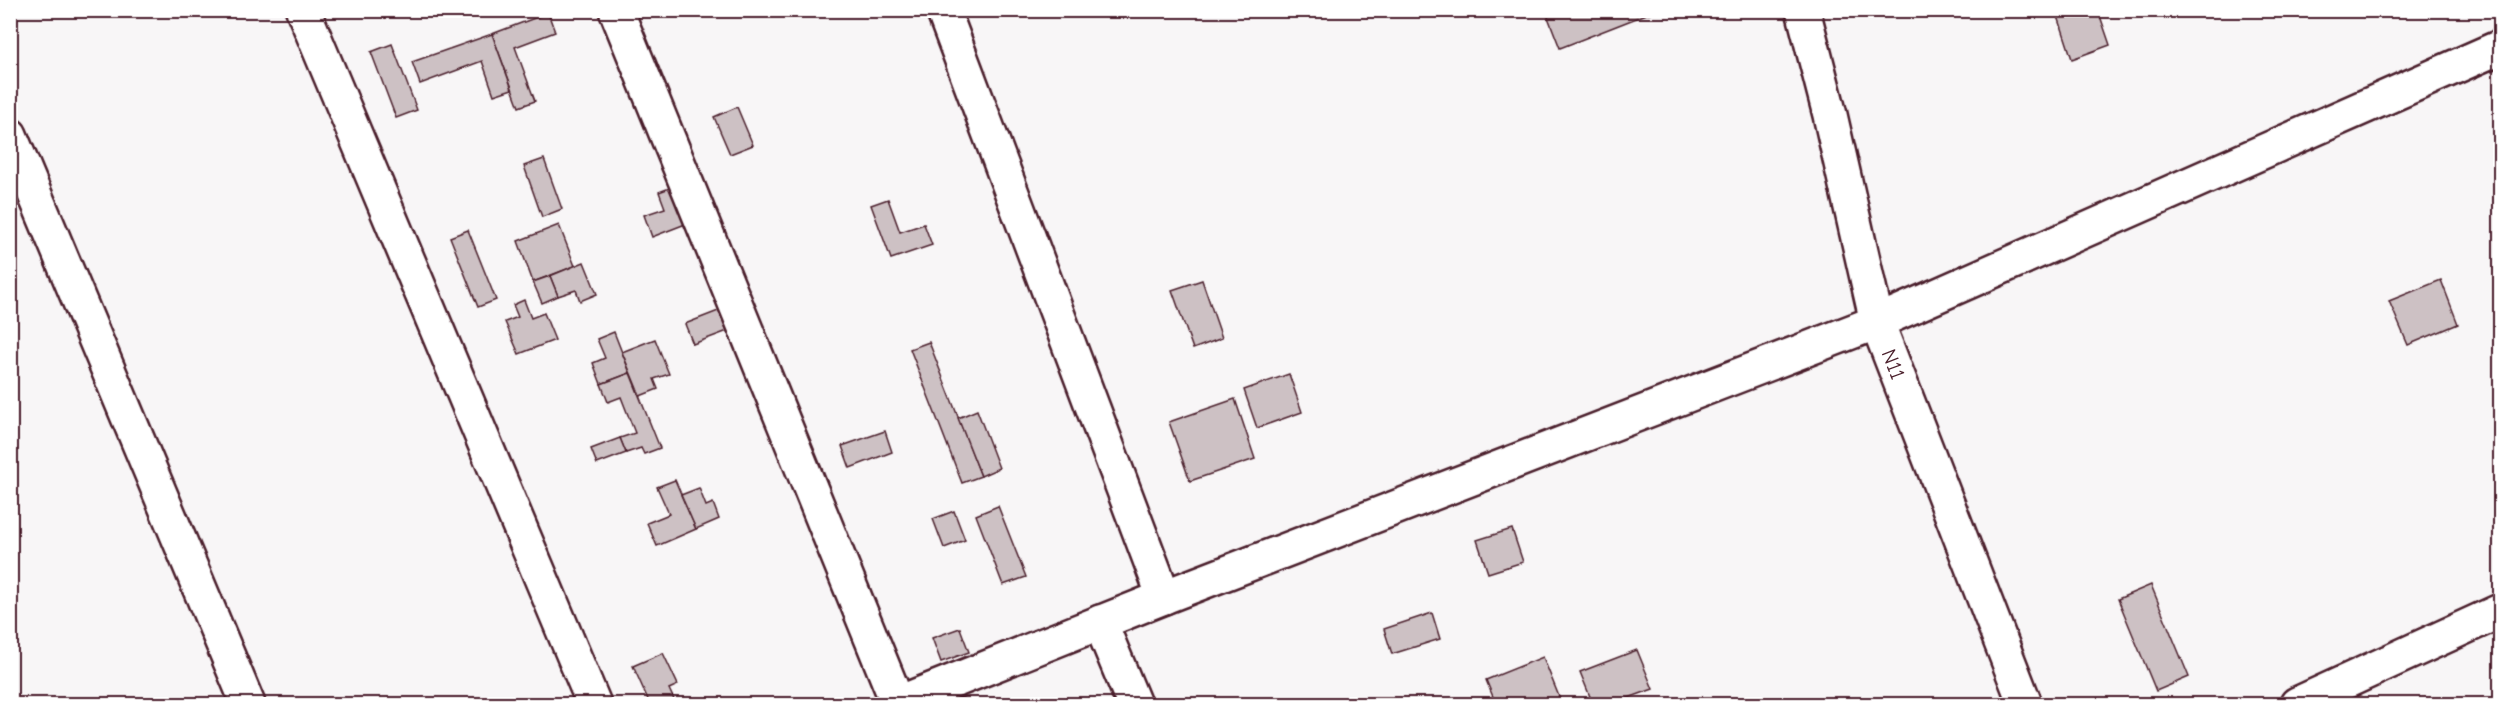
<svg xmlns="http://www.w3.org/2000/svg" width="2511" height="715" viewBox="0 0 2511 715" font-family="'Comic Neue',sans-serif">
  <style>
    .building { fill: #cdc1c4; stroke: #4a1f2b; stroke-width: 1.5 }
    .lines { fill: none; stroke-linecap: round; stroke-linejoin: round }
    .street-casing { stroke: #4a1f2b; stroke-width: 38 }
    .primary-casing { stroke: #4a1f2b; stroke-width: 38 }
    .street { stroke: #fff; stroke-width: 33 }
    .primary { stroke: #fff; stroke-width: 33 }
    .labels { text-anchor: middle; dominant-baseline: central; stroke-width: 5; stroke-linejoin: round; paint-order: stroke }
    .street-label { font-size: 21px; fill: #4a1f2b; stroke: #fff }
  </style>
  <rect width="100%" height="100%" fill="#f8f6f7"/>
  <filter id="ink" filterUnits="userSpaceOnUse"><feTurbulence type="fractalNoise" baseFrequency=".0167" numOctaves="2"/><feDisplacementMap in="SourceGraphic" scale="12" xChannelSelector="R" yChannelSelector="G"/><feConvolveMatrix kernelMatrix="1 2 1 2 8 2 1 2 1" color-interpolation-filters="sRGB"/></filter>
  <g filter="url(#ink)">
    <g class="building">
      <path d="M1551 10H1657L1560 48 1546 12Z"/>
      <path d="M2056 10H2098L2110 45 2072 59Z"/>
      <path d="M548 13 555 32 515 47 535 101 519 107 492 34Z"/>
      <path d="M492 34 512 89 494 95 482 61 420 84 412 62Z"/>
      <path d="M392 44 417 110 396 118 371 52Z"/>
      <path d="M737 107 753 145 730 154 714 117Z"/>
      <path d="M544 159 562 209 542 217 524 166Z"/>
      <path d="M675 186 688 223 652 237 644 215 665 208 659 192Z"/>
      <path d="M888 199 900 232 924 224 932 245 891 259 871 205Z"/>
      <path d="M559 225 575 266 533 282 518 241Z"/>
      <path d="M468 230 496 300 478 307 450 237Z"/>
      <path d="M584 262 597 294 580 301 576 290 558 296 550 276Z"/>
      <path d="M550 276 558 296 542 303 533 282Z"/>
      <path d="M1202 280 1222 338 1193 349 1172 290Z"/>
      <path d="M2441 280 2458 324 2408 345 2389 301Z"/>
      <path d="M524 300 531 318 544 313 555 340 519 354 505 322 518 317 513 305Z"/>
      <path d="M726 308 733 329 693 344 685 324Z"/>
      <path d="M614 332 630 373 601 384 593 363 605 358 597 339Z"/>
      <path d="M655 339 669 374 654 379 658 389 640 396 622 352Z"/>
      <path d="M929 342 981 476 962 483 910 349Z"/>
      <path d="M630 373 660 448 644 454 641 448 626 453 620 438 635 433 621 397 608 402 601 384Z"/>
      <path d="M1289 374 1302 412 1257 428 1244 390Z"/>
      <path d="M1235 399 1255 459 1190 481 1169 422Z"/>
      <path d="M977 410 999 468 981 476 958 418Z"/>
      <path d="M885 431 892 452 850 468 842 446Z"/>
      <path d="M620 438 626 453 597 464 591 449Z"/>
      <path d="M675 480 696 529 657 546 647 523 669 514 657 487Z"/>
      <path d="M699 488 706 506 713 503 719 519 696 529 681 495Z"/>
      <path d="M998 506 1026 577 1003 585 976 515Z"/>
      <path d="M954 511 965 540 944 548 933 519Z"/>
      <path d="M1512 529 1523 562 1488 573 1477 540Z"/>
      <path d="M2151 585 2189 677 2156 691 2118 599Z"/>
      <path d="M1432 613 1440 639 1392 654 1384 629Z"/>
      <path d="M960 628 969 652 941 662 932 638Z"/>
      <path d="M1637 650 1653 689 1612 704H1593L1580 672Z"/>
      <path d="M663 653 678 685 669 689 676 704H650L633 666Z"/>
      <path d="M1543 657 1562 704H1496L1486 680Z"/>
    </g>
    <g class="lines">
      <defs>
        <g id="street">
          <path d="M303 10 594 704"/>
          <path d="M616 10 898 704"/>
          <path d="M943 10 1164 597"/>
          <path d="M10 135 248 704"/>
          <path d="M1100 622 1134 704"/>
          <path d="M896 704 1164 597 1877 322 2500 47"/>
          <path d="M2297 704 2500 611"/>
        </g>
        <g id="primary">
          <path id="s1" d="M1803 10 1830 115 1877 322 2025 704"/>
        </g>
      </defs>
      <use href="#street" class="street-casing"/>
      <use href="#primary" class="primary-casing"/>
      <use href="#street" class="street"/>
      <use href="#primary" class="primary"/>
    </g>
  </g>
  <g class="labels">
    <g class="street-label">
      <text stroke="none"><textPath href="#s1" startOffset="366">N11</textPath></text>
    </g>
  </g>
  <rect width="2511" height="715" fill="none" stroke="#fff" stroke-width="36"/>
  <rect x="18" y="18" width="2475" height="679" fill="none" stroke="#4a1f2b" stroke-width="2" filter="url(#ink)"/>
</svg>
